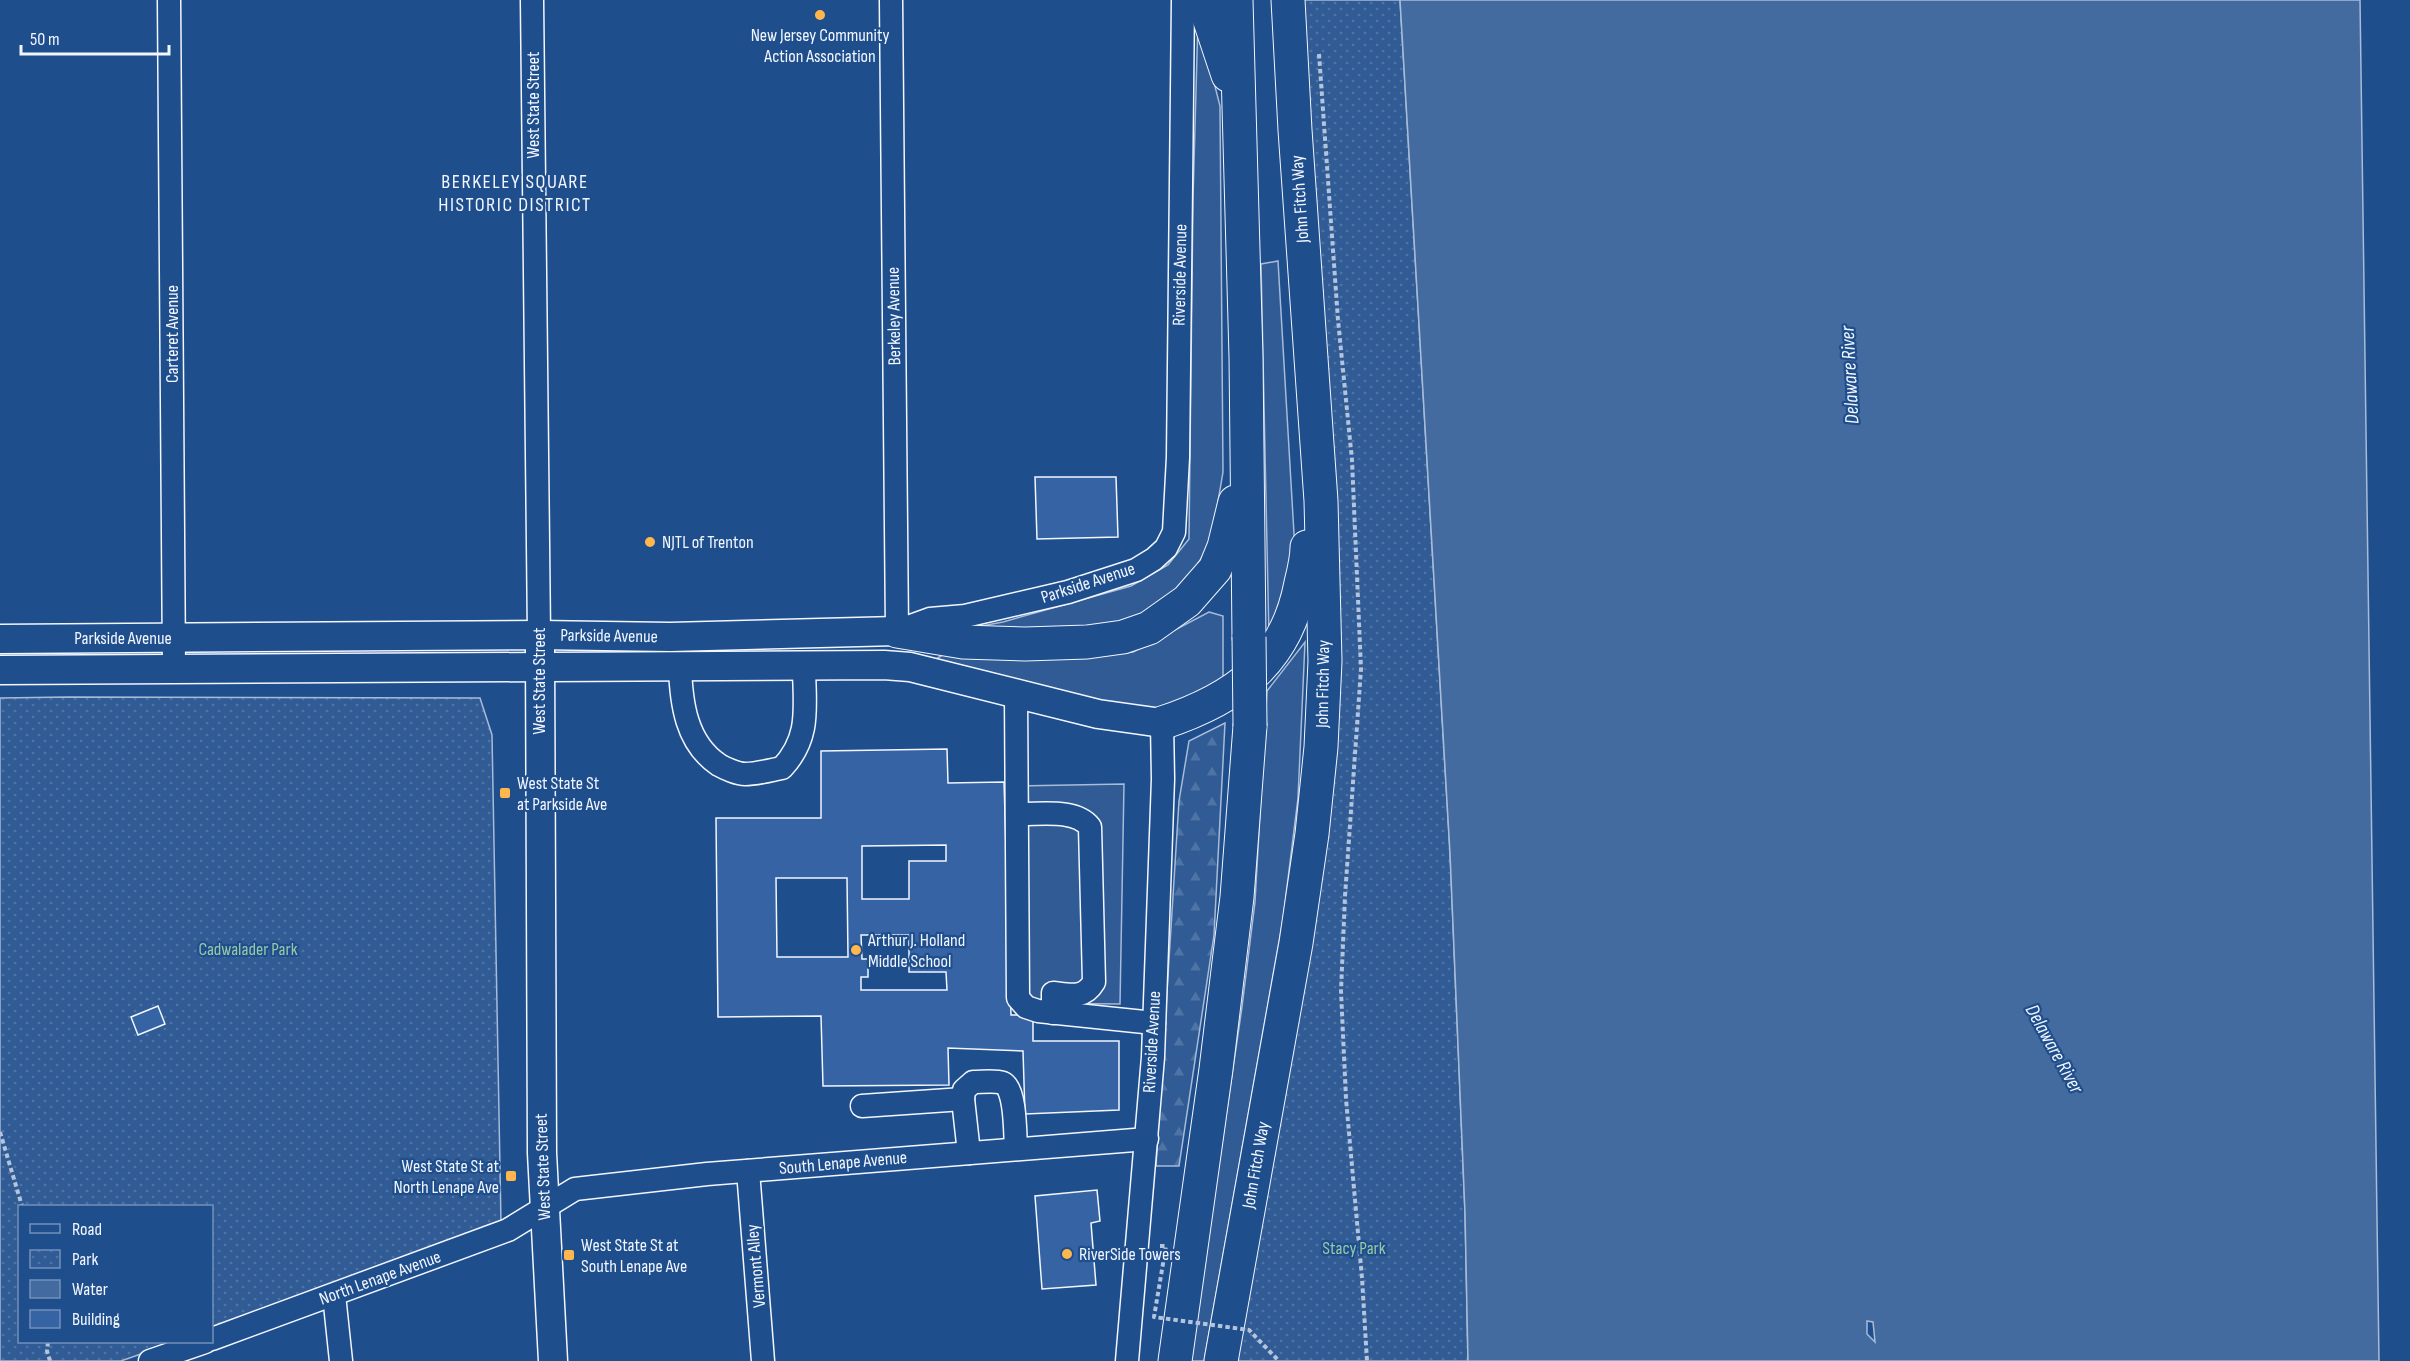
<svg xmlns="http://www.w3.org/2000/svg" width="2410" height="1361" viewBox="0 0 2410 1361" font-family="'Sofia Sans Condensed',sans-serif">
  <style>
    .built { fill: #305b95; stroke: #a8bbd7; stroke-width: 1.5 }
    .forest { fill: url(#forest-firs); stroke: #a8bbd7; stroke-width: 1.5 }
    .park { fill: url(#park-dots); stroke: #a8bbd7; stroke-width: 1.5 }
    .water { fill: #446ba0; stroke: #a8bbd7; stroke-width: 1.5; fill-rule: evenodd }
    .building { fill: #3563a3; stroke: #f2f6ff; stroke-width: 1.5; fill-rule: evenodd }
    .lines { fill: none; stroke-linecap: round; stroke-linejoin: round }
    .minor-casing { stroke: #f2f6ff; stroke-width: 25 }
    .major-casing { stroke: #f2f6ff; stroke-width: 31 }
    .highway-casing { stroke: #f2f6ff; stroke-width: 35 }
    .path { stroke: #b3c4dc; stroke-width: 4; stroke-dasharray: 4.5 3; stroke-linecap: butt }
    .minor { stroke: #1f4e8c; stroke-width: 22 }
    .major { stroke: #1f4e8c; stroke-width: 28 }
    .highway { stroke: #1f4e8c; stroke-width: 33 }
    .highway-bridge-casing { stroke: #f2f6ff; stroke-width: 35; stroke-linecap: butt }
    .path-bridge { stroke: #b3c4dc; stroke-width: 4; stroke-dasharray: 4.5 3; stroke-linecap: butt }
    .highway-bridge { stroke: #1f4e8c; stroke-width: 33 }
    .poi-dot { fill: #ffb74d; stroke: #1f4e8c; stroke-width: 2 }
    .labels { text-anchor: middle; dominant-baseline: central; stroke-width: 4.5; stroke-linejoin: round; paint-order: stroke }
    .poi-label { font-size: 18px; fill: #f2f6ff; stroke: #1f4e8c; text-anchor: start }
    .street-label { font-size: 18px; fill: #f2f6ff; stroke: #1f4e8c }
    .park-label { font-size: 18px; fill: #97c8a6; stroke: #1f4e8c }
    .neighbourhood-label { font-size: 20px; letter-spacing: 1.5px; fill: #f2f6ff; stroke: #1f4e8c }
    .water-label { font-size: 20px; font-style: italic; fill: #f2f6ff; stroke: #1f4e8c }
  </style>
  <defs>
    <pattern id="forest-firs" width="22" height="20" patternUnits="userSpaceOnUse" patternTransform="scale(1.5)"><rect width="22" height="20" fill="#305b95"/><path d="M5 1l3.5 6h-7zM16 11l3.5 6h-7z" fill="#4e73a5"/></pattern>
    <pattern id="park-dots" width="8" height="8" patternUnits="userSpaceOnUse" patternTransform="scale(1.5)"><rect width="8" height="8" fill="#305b95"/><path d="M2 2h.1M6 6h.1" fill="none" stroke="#4e73a5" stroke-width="1.8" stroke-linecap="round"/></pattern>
  </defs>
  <rect width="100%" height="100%" fill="#1f4e8c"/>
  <g class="built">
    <path d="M1198 19 1220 106 1223 472 1211 543 1183 587 1144 617 1074 634 954 631 1003 622 1131 586 1168 565 1189 539 1193 199Z"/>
    <path d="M1278 261 1296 568 1269 639 1261 264Z"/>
    <path d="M1209 612 1223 616V685L1158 709 1091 702 936 659 944 654 1079 658 1133 652Z"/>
    <path d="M1305 642 1298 798 1283 919 1204 1361H1190L1242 1007 1255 902 1267 691Z"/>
    <path d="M1124 784 1120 1004 1016 1003 1009 786Z"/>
  </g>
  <path class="forest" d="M1225 723 1214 935 1179 1166H1156L1179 801 1189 741Z"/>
  <g class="park">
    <path d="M1288 0H1400L1450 853 1465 1213 1468 1361H1221L1321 747Z"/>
    <path d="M68 697 480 698 492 735 501 1223 212 1328V1206H20V1342H175L121 1361H0V698Z"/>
  </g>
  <path class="water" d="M1400 0H2360L2379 1361H1468L1465 1213 1450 853ZM1867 1321 1873 1322 1875 1342 1867 1334Z"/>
  <g class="building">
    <path d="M1035 477H1116L1118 537 1037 539Z"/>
    <path d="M947 749 948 783 1004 782 1011 1015H1033V1041H1119V1110L1025 1114 1023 1051 948 1048 949 1085 823 1086 821 1016 718 1017 716 818H821V751ZM946 845V861H909V899H862V846ZM776 878H847L848 957H777ZM861 935H909V972H946L947 990H861V977H868V959H862Z"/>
    <path d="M158 1006 165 1024 138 1035 131 1017Z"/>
    <path d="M1097 1190 1100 1221 1091 1223 1096 1285 1042 1289 1035 1196Z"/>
  </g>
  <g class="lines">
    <defs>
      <g id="minor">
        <path d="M169 0 174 668"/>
        <path d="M532 0 539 635"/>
        <path d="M891 0 897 631 930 619 965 616 1068 592 1136 570 1154 559 1166 548 1174 532 1178 457 1183 0"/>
        <path d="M680 666C681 703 686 743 719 765 726 769 738 774 745 774 757 774 771 770 782 768 812 736 804 705 804 664"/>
        <path d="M1016 694 1018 998 1026 1007 1038 1011 1154 1023"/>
        <path d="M1017 814C1039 815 1075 808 1090 827L1094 982C1084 999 1071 995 1053 993V1013"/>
        <path d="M862 1106 963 1099"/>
        <path d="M969 1153 963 1099 964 1090 973 1082C982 1082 995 1080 1003 1083 1016 1089 1015 1135 1016 1149"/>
        <path d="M748 1171 763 1361"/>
        <path d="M334 1295 341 1361"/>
        <path d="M212 1339 508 1230 575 1189 707 1174 1147 1139"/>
        <path d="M150 1361 205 1342"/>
        <path d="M1127 1361 1153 1057 1163 779 1162 723"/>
      </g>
      <g id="major">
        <path d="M0 639 539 635 670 637 897 631"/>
        <path d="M540 649 542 1153 553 1361"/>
        <path d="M0 670 884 665 910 667 1098 714 1162 723"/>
      </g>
      <g id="highway">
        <path d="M1203 0 1228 75"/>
        <path d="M1236 0 1246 357 1249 637"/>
        <path d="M897 631 963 642 1025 644 1087 642 1123 637 1149 628 1187 601 1215 569 1224 547 1235 502"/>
        <path d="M1162 723C1235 699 1286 663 1301 583 1304 571 1307 559 1307 547"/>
        <path d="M1175 1361 1216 1069 1237 897 1250 726"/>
        <path d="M1221 1361 1296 943 1312 834 1321 747 1325 661 1321 501 1295 130 1288 0"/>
      </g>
    </defs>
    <use href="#minor" class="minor-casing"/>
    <use href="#major" class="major-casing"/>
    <use href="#highway" class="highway-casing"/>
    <g class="path">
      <path d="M1319 54 1338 320 1352 460 1361 669 1345 896 1341 991 1346 1099 1362 1278 1367 1361"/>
      <path d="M0 1132 22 1206"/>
      <path d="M48 1342 47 1351 50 1361"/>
    </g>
    <use href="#minor" class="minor"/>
    <use href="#major" class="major"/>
    <use href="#highway" class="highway"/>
    <defs>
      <path id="highway-bridge" d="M1249 637 1250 726"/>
    </defs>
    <use href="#highway-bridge" class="highway-bridge-casing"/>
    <path class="path-bridge" d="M1160 1246H1166L1154 1317 1249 1330 1279 1361"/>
    <use href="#highway-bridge" class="highway-bridge"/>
  </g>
  <g class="poi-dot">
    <circle cx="820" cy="15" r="6"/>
    <circle cx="650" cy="542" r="6"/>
    <rect x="499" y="787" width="12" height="12" rx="3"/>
    <circle cx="856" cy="950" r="6"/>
    <rect x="505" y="1170" width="12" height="12" rx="3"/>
    <circle cx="1067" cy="1254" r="6"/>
    <rect x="563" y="1249" width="12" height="12" rx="3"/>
  </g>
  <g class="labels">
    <g class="poi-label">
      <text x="820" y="35" text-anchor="middle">New Jersey Community<tspan x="820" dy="21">Action Association</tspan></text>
      <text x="662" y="542">NJTL of Trenton</text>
      <text x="517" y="783">West State St<tspan x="517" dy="21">at Parkside Ave</tspan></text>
      <text x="868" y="940">Arthur J. Holland<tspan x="868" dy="21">Middle School</tspan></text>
      <text x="499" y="1166" text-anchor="end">West State St at<tspan x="499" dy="21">North Lenape Ave</tspan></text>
      <text x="581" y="1245">West State St at<tspan x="581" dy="21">South Lenape Ave</tspan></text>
      <text x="1079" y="1254">RiverSide Towers</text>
    </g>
    <g class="street-label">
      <text transform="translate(533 105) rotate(-90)">West State Street</text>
      <text transform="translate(1300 199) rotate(-94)">John Fitch Way</text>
      <text transform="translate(1180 275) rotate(-89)">Riverside Avenue</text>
      <text transform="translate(894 316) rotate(-91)">Berkeley Avenue</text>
      <text transform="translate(172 334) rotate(-90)">Carteret Avenue</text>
      <text transform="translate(1088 583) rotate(-18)">Parkside Avenue</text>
      <text transform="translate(609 636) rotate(1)">Parkside Avenue</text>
      <text x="123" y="638">Parkside Avenue</text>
      <text transform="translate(539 681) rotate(-90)">West State Street</text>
      <text transform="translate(1323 684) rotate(-89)">John Fitch Way</text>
      <text transform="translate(1152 1042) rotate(-87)">Riverside Avenue</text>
      <text transform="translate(843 1163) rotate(-5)">South Lenape Avenue</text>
      <text transform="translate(1256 1165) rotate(-80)">John Fitch Way</text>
      <text transform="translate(543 1167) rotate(-92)">West State Street</text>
      <text transform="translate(756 1266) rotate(-95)">Vermont Alley</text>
      <text transform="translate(380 1278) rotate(-20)">North Lenape Avenue</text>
    </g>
    <g class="park-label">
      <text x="248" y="949">Cadwalader Park</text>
      <text x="1354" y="1248">Stacy Park</text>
    </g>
    <g class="neighbourhood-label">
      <text x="515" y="182">BERKELEY SQUARE<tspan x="515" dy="23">HISTORIC DISTRICT</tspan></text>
    </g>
    <g class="water-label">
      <text transform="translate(1850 375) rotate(-93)">Delaware River</text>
      <text transform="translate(2054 1049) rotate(61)">Delaware River</text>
    </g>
  </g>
  <rect x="18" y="1205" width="195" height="138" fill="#1f4e8c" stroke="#7391ba" stroke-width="1.5"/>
  <rect x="30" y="1224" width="30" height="9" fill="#1f4e8c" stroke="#7391ba" stroke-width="1.5"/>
  <text x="72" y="1235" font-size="18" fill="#f2f6ff">Road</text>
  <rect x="30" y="1250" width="30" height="18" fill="url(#park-dots)" stroke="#7391ba" stroke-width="1.5"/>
  <text x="72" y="1265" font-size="18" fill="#f2f6ff">Park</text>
  <rect x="30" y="1280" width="30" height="18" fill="#446ba0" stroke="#7391ba" stroke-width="1.5"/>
  <text x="72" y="1295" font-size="18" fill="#f2f6ff">Water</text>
  <rect x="30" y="1310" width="30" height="18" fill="#3563a3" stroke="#7391ba" stroke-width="1.5"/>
  <text x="72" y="1325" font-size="18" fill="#f2f6ff">Building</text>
  <path d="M21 45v9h148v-9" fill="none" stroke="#f2f6ff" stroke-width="3"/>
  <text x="30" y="45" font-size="18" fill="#f2f6ff" stroke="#1f4e8c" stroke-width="4.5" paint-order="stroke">50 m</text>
</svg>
